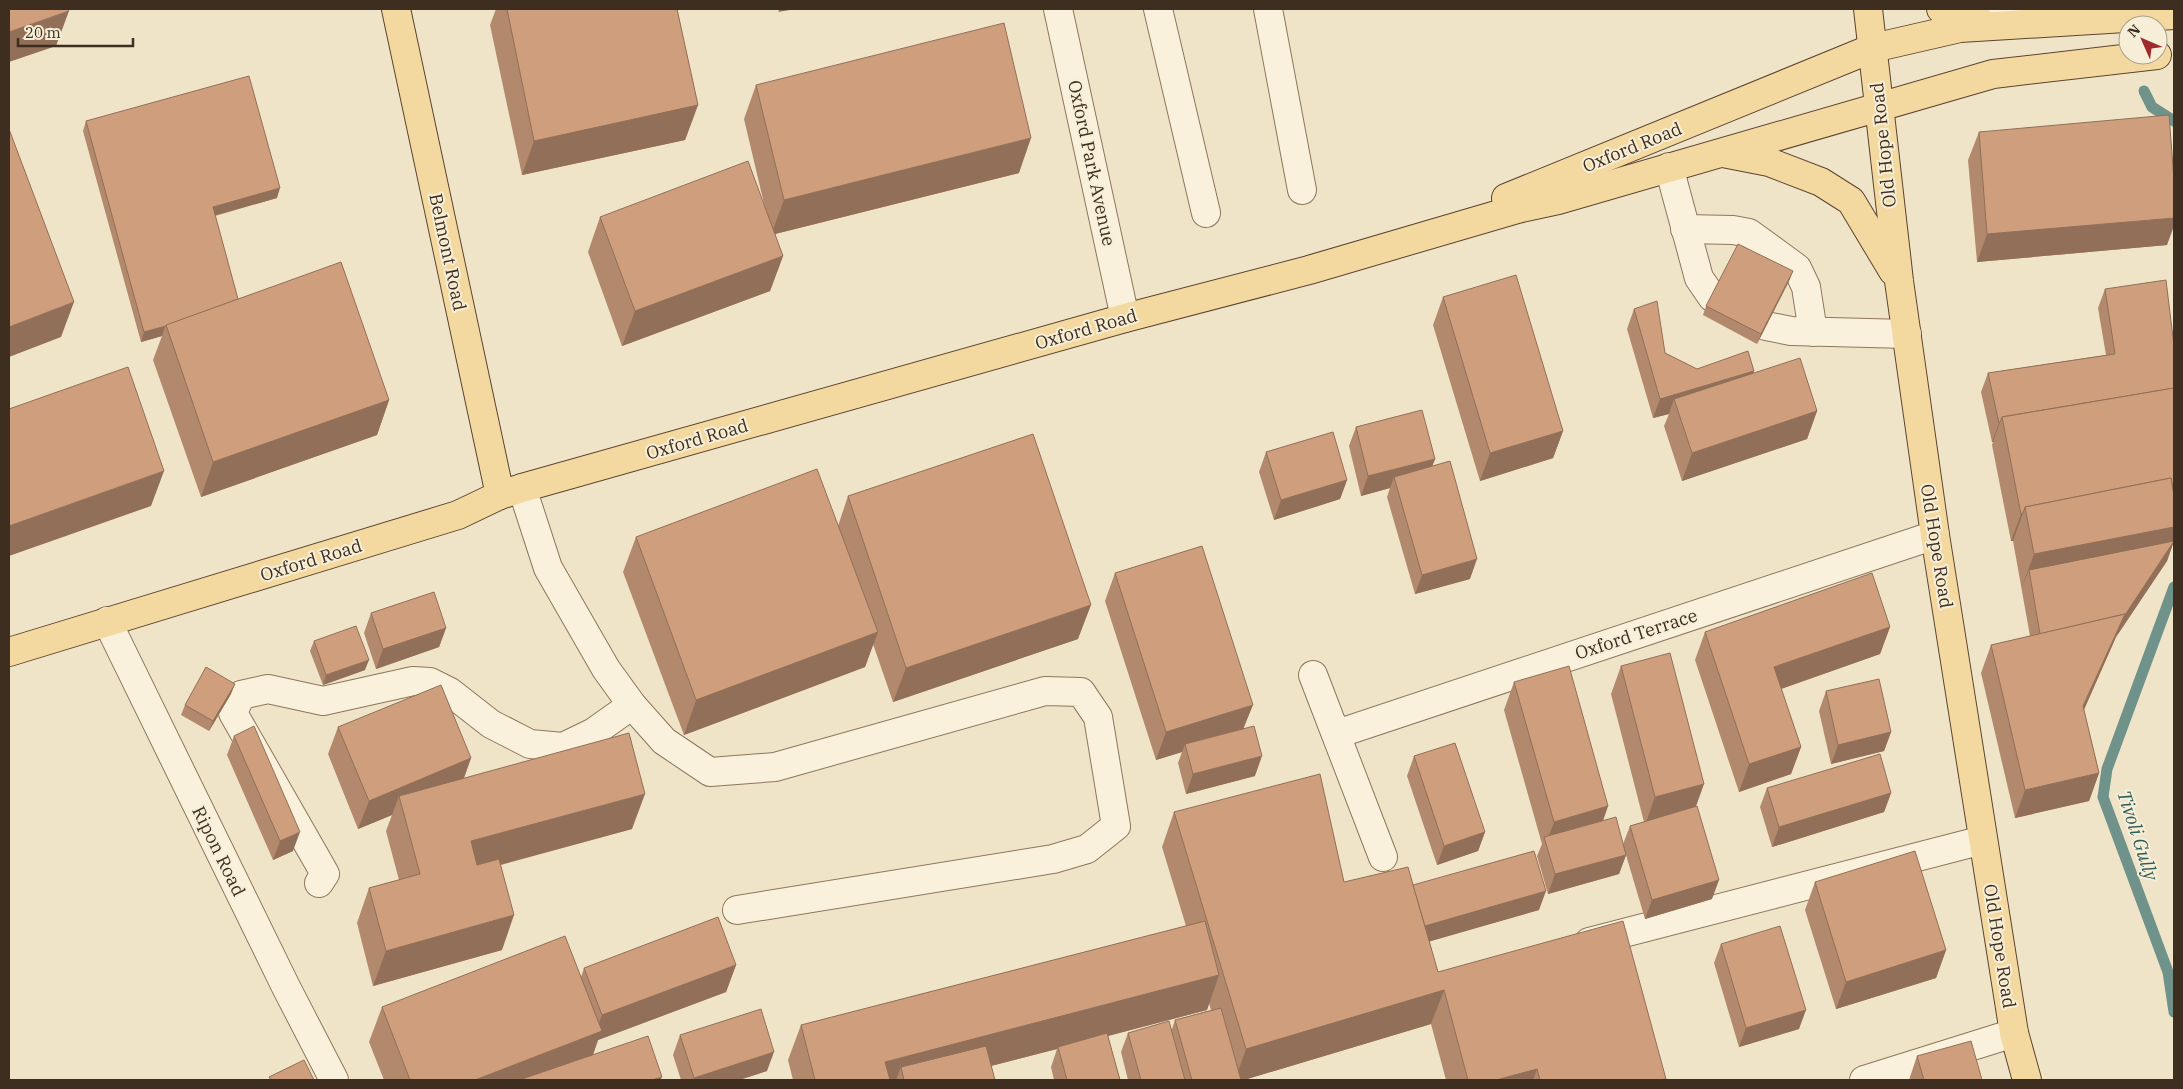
<svg xmlns="http://www.w3.org/2000/svg" width="2183" height="1089" viewBox="0 0 2183 1089" font-family="'IBM Plex Serif',serif">
  <style>
    .lines { fill: none; stroke-linecap: round; stroke-linejoin: round }
    .stream { stroke: #6f938a; stroke-width: 11 }
    .minor-casing { stroke: #8d765c; stroke-width: 30 }
    .major-casing { stroke: #5b4430; stroke-width: 30 }
    .minor { stroke: #faf1dc; stroke-width: 28 }
    .major { stroke: #f3d9a0; stroke-width: 28 }
    .wall { fill: #b2896c }
    .shaded-wall { fill: #916f58 }
    .building { fill: #cf9f7d; stroke: #916f58 }
    .labels { text-anchor: middle; dominant-baseline: central; stroke-width: 4; stroke-linejoin: round; paint-order: stroke }
    .street-label { font-size: 18px; fill: #3d2e20; stroke: #f7eed8 }
    .water-label { font-size: 19px; font-style: italic; fill: #2f5d5a; stroke: #f7eed8 }
  </style>
  <rect width="100%" height="100%" fill="#f0e4c8"/>
  <g class="lines">
    <g class="stream">
      <path d="M2144 91 2152 107 2174 121"/>
      <path d="M2174 587 2107 769 2103 797 2168 972 2174 1012"/>
    </g>
    <defs>
      <g id="minor">
        <path d="M1058 9 1125 318"/>
        <path d="M1158 9 1206 213"/>
        <path d="M1268 9 1302 190"/>
        <path d="M1990 26 2012 9"/>
        <path d="M1669 167 1699 278 1712 297"/>
        <path d="M1685 229 1733 230 1749 233 1797 268 1806 287 1813 332"/>
        <path d="M1766 326 1791 331 1907 334"/>
        <path d="M522 488 548 568 606 669 632 705 664 741 710 772 775 767 1045 691 1081 692 1098 717 1116 826 1087 849 1053 859 737 910"/>
        <path d="M107 621 286 987 334 1080"/>
        <path d="M1313 675 1383 857"/>
        <path d="M1337 734 1935 535"/>
        <path d="M319 883 325 874 320 865 233 713 241 695 268 689 323 701 413 681 430 682 450 692 491 724 530 744 563 747 594 732 632 705"/>
        <path d="M1589 942 1983 840"/>
        <path d="M1864 1080 2014 1033"/>
      </g>
      <g id="major">
        <path d="M396 9 500 495"/>
        <path d="M1868 9 1899 281 1935 535 2014 1033 2027 1080"/>
        <path d="M1941 9 1982 23"/>
        <path d="M1723 153 1769 162 1821 182 1851 201 1893 271"/>
        <path d="M1506 198 1873 48 1960 28 2174 15"/>
        <path d="M9 652 458 515 500 495 522 488 1125 318 1309 270 1517 209 1558 200 1993 74 2157 55"/>
      </g>
    </defs>
    <use href="#minor" class="minor-casing"/>
    <use href="#major" class="major-casing"/>
    <use href="#minor" class="minor"/>
    <use href="#major" class="major"/>
  </g>
  <g class="wall">
    <path d="M496 9H677L698 105 685 140 522 175 490 25Z"/>
    <path d="M756 85 1019 173 775 234 783 256 770 291 622 346 588 252 600 217 765 208 744 119Z"/>
    <path d="M86 121 277 198 215 216 238 299 389 400 377 435 201 497 153 360 162 336 141 342 83 131Z"/>
    <path d="M1979 132 2167 245 1977 262 1968 160Z"/>
    <path d="M1793 271 1789 281 1757 344 1703 315 1706 306Z"/>
    <path d="M2105 289 2174 541 2167 561 2116 637 2084 710 2099 773 2089 801 2015 818 1981 673 1991 645 2030 636 2013 541H2011L1992 445 1993 442H1992L1981 392 1988 373 2106 355 2098 308Z"/>
    <path d="M1443 297 1563 431 1553 458 1480 481 1433 325Z"/>
    <path d="M1634 309 1665 353 1697 369 1754 371 1753 373 1817 411 1807 439 1682 481 1664 426 1669 414 1653 418 1627 329Z"/>
    <path d="M1356 427 1435 459 1432 466 1470 579 1415 594 1387 497 1390 488 1361 496 1349 446Z"/>
    <path d="M1266 452 1347 480 1340 499 1274 520 1259 472Z"/>
    <path d="M848 496 1078 639 893 702 873 644 865 667 684 735 623 572 636 537 838 526Z"/>
    <path d="M1115 573 1244 728 1255 776 1186 794 1178 763 1182 752 1156 760 1105 601Z"/>
    <path d="M371 613 446 628 439 647 376 669 364 633Z"/>
    <path d="M1890 627 1880 654 1781 689 1801 747 1791 774 1739 792 1695 660 1705 632Z"/>
    <path d="M314 641 365 670 323 685 310 651Z"/>
    <path d="M1621 666 1696 807 1712 899 1645 919 1626 855 1619 874 1548 894 1537 856 1542 844 1504 710 1514 682 1608 806 1603 821 1623 844 1630 826 1644 822 1611 694Z"/>
    <path d="M1826 691 1891 732 1884 751 1831 764 1819 711Z"/>
    <path d="M231 694 209 731 181 715 185 705Z"/>
    <path d="M338 727 471 758 464 778 632 829 501 865 502 950 373 986 357 923 369 888 399 880 386 831 392 815 358 829 328 754Z"/>
    <path d="M234 736 293 851 273 860 227 755Z"/>
    <path d="M1414 756 1485 832 1478 851 1437 865 1407 776Z"/>
    <path d="M1767 788 1891 793 1884 812 1772 847 1760 807Z"/>
    <path d="M1174 812 1344 882 1413 885 1539 910 1429 941 1438 972 1666 1079 1665 1080H1446L1431 1024 1244 1080H1128L1121 1052 1128 1033 1172 1029 1175 1020 1211 1010 1209 1003 1207 1010 1108 1036 1120 1080H1054L1051 1067 1057 1049 991 1066 995 1080H793L788 1060 801 1025 1186 926 1162 847Z"/>
    <path d="M1815 882 1946 950 1936 978 1836 1009 1805 910Z"/>
    <path d="M1721 944 1799 1029 1739 1047 1714 963Z"/>
    <path d="M736 965 726 992 598 1040 593 1055 662 1077 660 1080H384L369 1042 382 1007 581 977 584 968Z"/>
    <path d="M680 1035 767 1071 739 1080H681L673 1055Z"/>
    <path d="M1917 1056 1982 1080H1909Z"/>
  </g>
  <g class="shaded-wall">
    <path d="M780 9H796L778 12Z"/>
    <path d="M69 11 56 46 9 62V32Z"/>
    <path d="M698 105 685 140 522 175 534 141Z"/>
    <path d="M1031 138 1019 173 771 235 784 200Z"/>
    <path d="M280 188 277 198 209 217 213 207Z"/>
    <path d="M2174 218V226L2167 245 1977 262 1987 234Z"/>
    <path d="M783 256 770 291 622 346 635 311Z"/>
    <path d="M1793 271 1789 281 1757 344 1761 334Z"/>
    <path d="M74 302 61 337 9 357V327Z"/>
    <path d="M165 326 162 336 141 342 144 332Z"/>
    <path d="M1754 371 1747 390 1674 399 1669 414 1653 418 1660 399Z"/>
    <path d="M389 400 377 435 201 497 213 462Z"/>
    <path d="M1817 411 1807 439 1682 481 1692 453Z"/>
    <path d="M2000 422 1993 442H1992L1999 423Z"/>
    <path d="M1563 431 1553 458 1480 481 1490 453Z"/>
    <path d="M1435 459 1428 478 1394 477 1390 488 1361 496 1368 476Z"/>
    <path d="M164 471 151 506 9 556V526Z"/>
    <path d="M1347 480 1340 499 1274 520 1281 500Z"/>
    <path d="M2174 484V510L2026 513Z"/>
    <path d="M2023 513 2013 541H2011L2021 514Z"/>
    <path d="M2174 527V541L2167 561 2116 637 2073 734 2034 660 2161 562 2029 570 2021 589 2034 554Z"/>
    <path d="M1477 559 1470 579 1415 594 1422 575Z"/>
    <path d="M1091 605 1078 639 893 702 906 668Z"/>
    <path d="M1890 627 1880 654 1764 695 1774 667Z"/>
    <path d="M446 628 439 647 376 669 383 649Z"/>
    <path d="M878 632 865 667 684 735 696 700Z"/>
    <path d="M369 660 365 670 323 685 326 675Z"/>
    <path d="M235 684 231 694 209 731 213 721Z"/>
    <path d="M1253 705 1242 732 1185 744 1182 752 1156 760 1166 732Z"/>
    <path d="M1891 732 1884 751 1831 764 1838 745Z"/>
    <path d="M1801 747 1791 774 1739 792 1749 764Z"/>
    <path d="M1262 756 1255 776 1186 794 1193 774Z"/>
    <path d="M471 758 461 786 399 796 392 815 358 829 369 801Z"/>
    <path d="M2099 773 2089 801 2015 818 2025 790Z"/>
    <path d="M1704 784 1694 812 1645 825 1655 797Z"/>
    <path d="M1891 793 1884 812 1772 847 1779 827Z"/>
    <path d="M645 794 632 829 458 876 471 841Z"/>
    <path d="M1608 806 1598 834 1546 843 1554 822Z"/>
    <path d="M300 832 293 851 273 860 280 841Z"/>
    <path d="M1485 832 1478 851 1437 865 1444 846Z"/>
    <path d="M1626 855 1619 874 1548 894 1555 874Z"/>
    <path d="M1719 880 1712 899 1645 919 1652 900Z"/>
    <path d="M1546 891 1539 910 1414 946 1422 926Z"/>
    <path d="M514 915 502 950 373 986 386 951Z"/>
    <path d="M1946 950 1936 978 1836 1009 1846 982Z"/>
    <path d="M736 965 726 992 598 1040 589 1066 553 1080H475L595 1034 602 1015Z"/>
    <path d="M1219 975 1207 1010 1058 1049V1047L1057 1049 936 1080 901 1067 896 1080H879L885 1062Z"/>
    <path d="M1444 990 1431 1024 1244 1080H1235L1246 1049Z"/>
    <path d="M1806 1010 1799 1029 1739 1047 1746 1028Z"/>
    <path d="M774 1052 767 1071 739 1080H693L694 1078Z"/>
    <path d="M1537 1069 1533 1080H1496Z"/>
    <path d="M662 1077 660 1080H652Z"/>
  </g>
  <g class="building">
    <path d="M9 9H68L69 11 9 32Z"/>
    <path d="M507 9H677L698 105 534 141Z"/>
    <path d="M1004 23 1031 138 784 200 756 85Z"/>
    <path d="M249 76 280 188 213 207 238 299 166 326 144 332 86 121Z"/>
    <path d="M2169 115 2174 180V218L1987 234 1979 132Z"/>
    <path d="M9 129 74 302 9 327Z"/>
    <path d="M748 161 783 256 635 311 600 217Z"/>
    <path d="M1738 244 1793 271 1761 334 1706 306Z"/>
    <path d="M341 262 389 400 213 462 166 325Z"/>
    <path d="M1516 275 1563 431 1490 453 1443 297Z"/>
    <path d="M2166 280 2174 346V388L2002 417 2000 422 1999 423 1988 373 2115 354 2105 289Z"/>
    <path d="M1657 301 1665 353 1697 369 1748 351 1754 371 1660 399 1634 309Z"/>
    <path d="M1800 358 1817 411 1692 453 1674 399Z"/>
    <path d="M128 367 164 471 9 526V409Z"/>
    <path d="M2174 388V484H2172L2171 478 2025 507 2023 513 2021 514 2002 417Z"/>
    <path d="M1422 410 1435 459 1368 476 1356 427Z"/>
    <path d="M1333 432 1347 480 1281 500 1266 452Z"/>
    <path d="M1033 434 1091 605 906 668 848 496Z"/>
    <path d="M1450 461 1477 559 1422 575 1394 477Z"/>
    <path d="M817 469 878 632 696 700 636 537Z"/>
    <path d="M2171 478 2174 496V527L2034 554 2025 507Z"/>
    <path d="M2174 541 2123 618 2125 614 2040 634 2029 570Z"/>
    <path d="M1202 546 1253 705 1166 732 1115 573Z"/>
    <path d="M1872 573 1890 627 1774 667 1801 747 1749 764 1705 632Z"/>
    <path d="M434 592 446 628 383 649 371 613Z"/>
    <path d="M2125 614 2083 706 2099 773 2025 790 1991 645Z"/>
    <path d="M356 626 369 660 326 675 314 641Z"/>
    <path d="M1670 653 1704 784 1655 797 1621 666Z"/>
    <path d="M1569 666 1608 806 1554 822 1514 682Z"/>
    <path d="M206 667 235 684 213 721 185 705Z"/>
    <path d="M1879 679 1891 732 1838 745 1826 691Z"/>
    <path d="M441 685 471 758 369 801 338 727Z"/>
    <path d="M254 726 300 832 280 841 234 736Z"/>
    <path d="M1254 726 1262 756 1193 774 1185 744Z"/>
    <path d="M629 733 645 794 471 841 477 865 499 859 514 915 386 951 369 888 420 874 399 796Z"/>
    <path d="M1455 743 1485 832 1444 846 1414 756Z"/>
    <path d="M1880 754 1891 793 1779 827 1767 788Z"/>
    <path d="M1320 774 1344 882 1408 867 1438 972 1623 921 1666 1079 1660 1080H1540L1537 1069 1496 1080H1468L1444 990 1246 1049 1174 812Z"/>
    <path d="M1697 806 1719 880 1652 900 1630 826Z"/>
    <path d="M1616 817 1626 855 1555 874 1544 837Z"/>
    <path d="M1534 851 1546 891 1425 926 1413 885Z"/>
    <path d="M1915 851 1946 950 1846 982 1815 882Z"/>
    <path d="M718 917 736 965 602 1015 584 968Z"/>
    <path d="M1205 921 1219 975 885 1062 890 1080H815L801 1025Z"/>
    <path d="M1780 926 1806 1010 1746 1028 1721 944Z"/>
    <path d="M565 936 602 1031 475 1080H410L382 1007Z"/>
    <path d="M1221 1008 1241 1080H1192L1175 1020Z"/>
    <path d="M761 1009 774 1052 694 1078 680 1035Z"/>
    <path d="M1169 1021 1185 1080H1141L1128 1033Z"/>
    <path d="M1107 1033 1120 1080H1067L1058 1047Z"/>
    <path d="M648 1036 662 1077 652 1080H519Z"/>
    <path d="M1971 1041 1982 1080H1924L1917 1056Z"/>
    <path d="M986 1046 995 1080H904L901 1067Z"/>
    <path d="M304 1060 314 1080H271L269 1077Z"/>
  </g>
  <g class="labels">
    <g class="street-label">
      <text transform="translate(1883 145) rotate(-96)">Old Hope Road</text>
      <text transform="translate(1632 147) rotate(-22)">Oxford Road</text>
      <text transform="translate(1092 163) rotate(78)">Oxford Park Avenue</text>
      <text transform="translate(448 252) rotate(78)">Belmont Road</text>
      <text transform="translate(1086 329) rotate(-16)">Oxford Road</text>
      <text transform="translate(697 439) rotate(-16)">Oxford Road</text>
      <text transform="translate(1937 546) rotate(81)">Old Hope Road</text>
      <text transform="translate(311 560) rotate(-17)">Oxford Road</text>
      <text transform="translate(1636 634) rotate(-18)">Oxford Terrace</text>
      <text transform="translate(219 851) rotate(64)">Ripon Road</text>
      <text transform="translate(2000 946) rotate(81)">Old Hope Road</text>
    </g>
    <g class="water-label">
      <text transform="translate(2138 835) rotate(72)">Tivoli Gully</text>
    </g>
  </g>
  <rect width="2183" height="1089" fill="none" stroke="#3d2e20" stroke-width="20"/>
  <g transform="translate(2143 40) rotate(315)"><circle r="24" fill="#f7eed8" stroke="#ada18e"/>
  <path d="M0-4L9 19L0 12L-9 19Z" fill="#9e2a2b"/>
  <text y="-8" font-size="14" font-weight="bold" text-anchor="middle" fill="#3d2e20">N</text>
  </g>
  <path d="M18 38v8h115v-8" fill="none" stroke="#3d2e20" stroke-width="2.5"/>
  <text x="25" y="38" font-size="15" fill="#3d2e20" stroke="#f7eed8" stroke-width="4" paint-order="stroke">20 m</text>
</svg>
